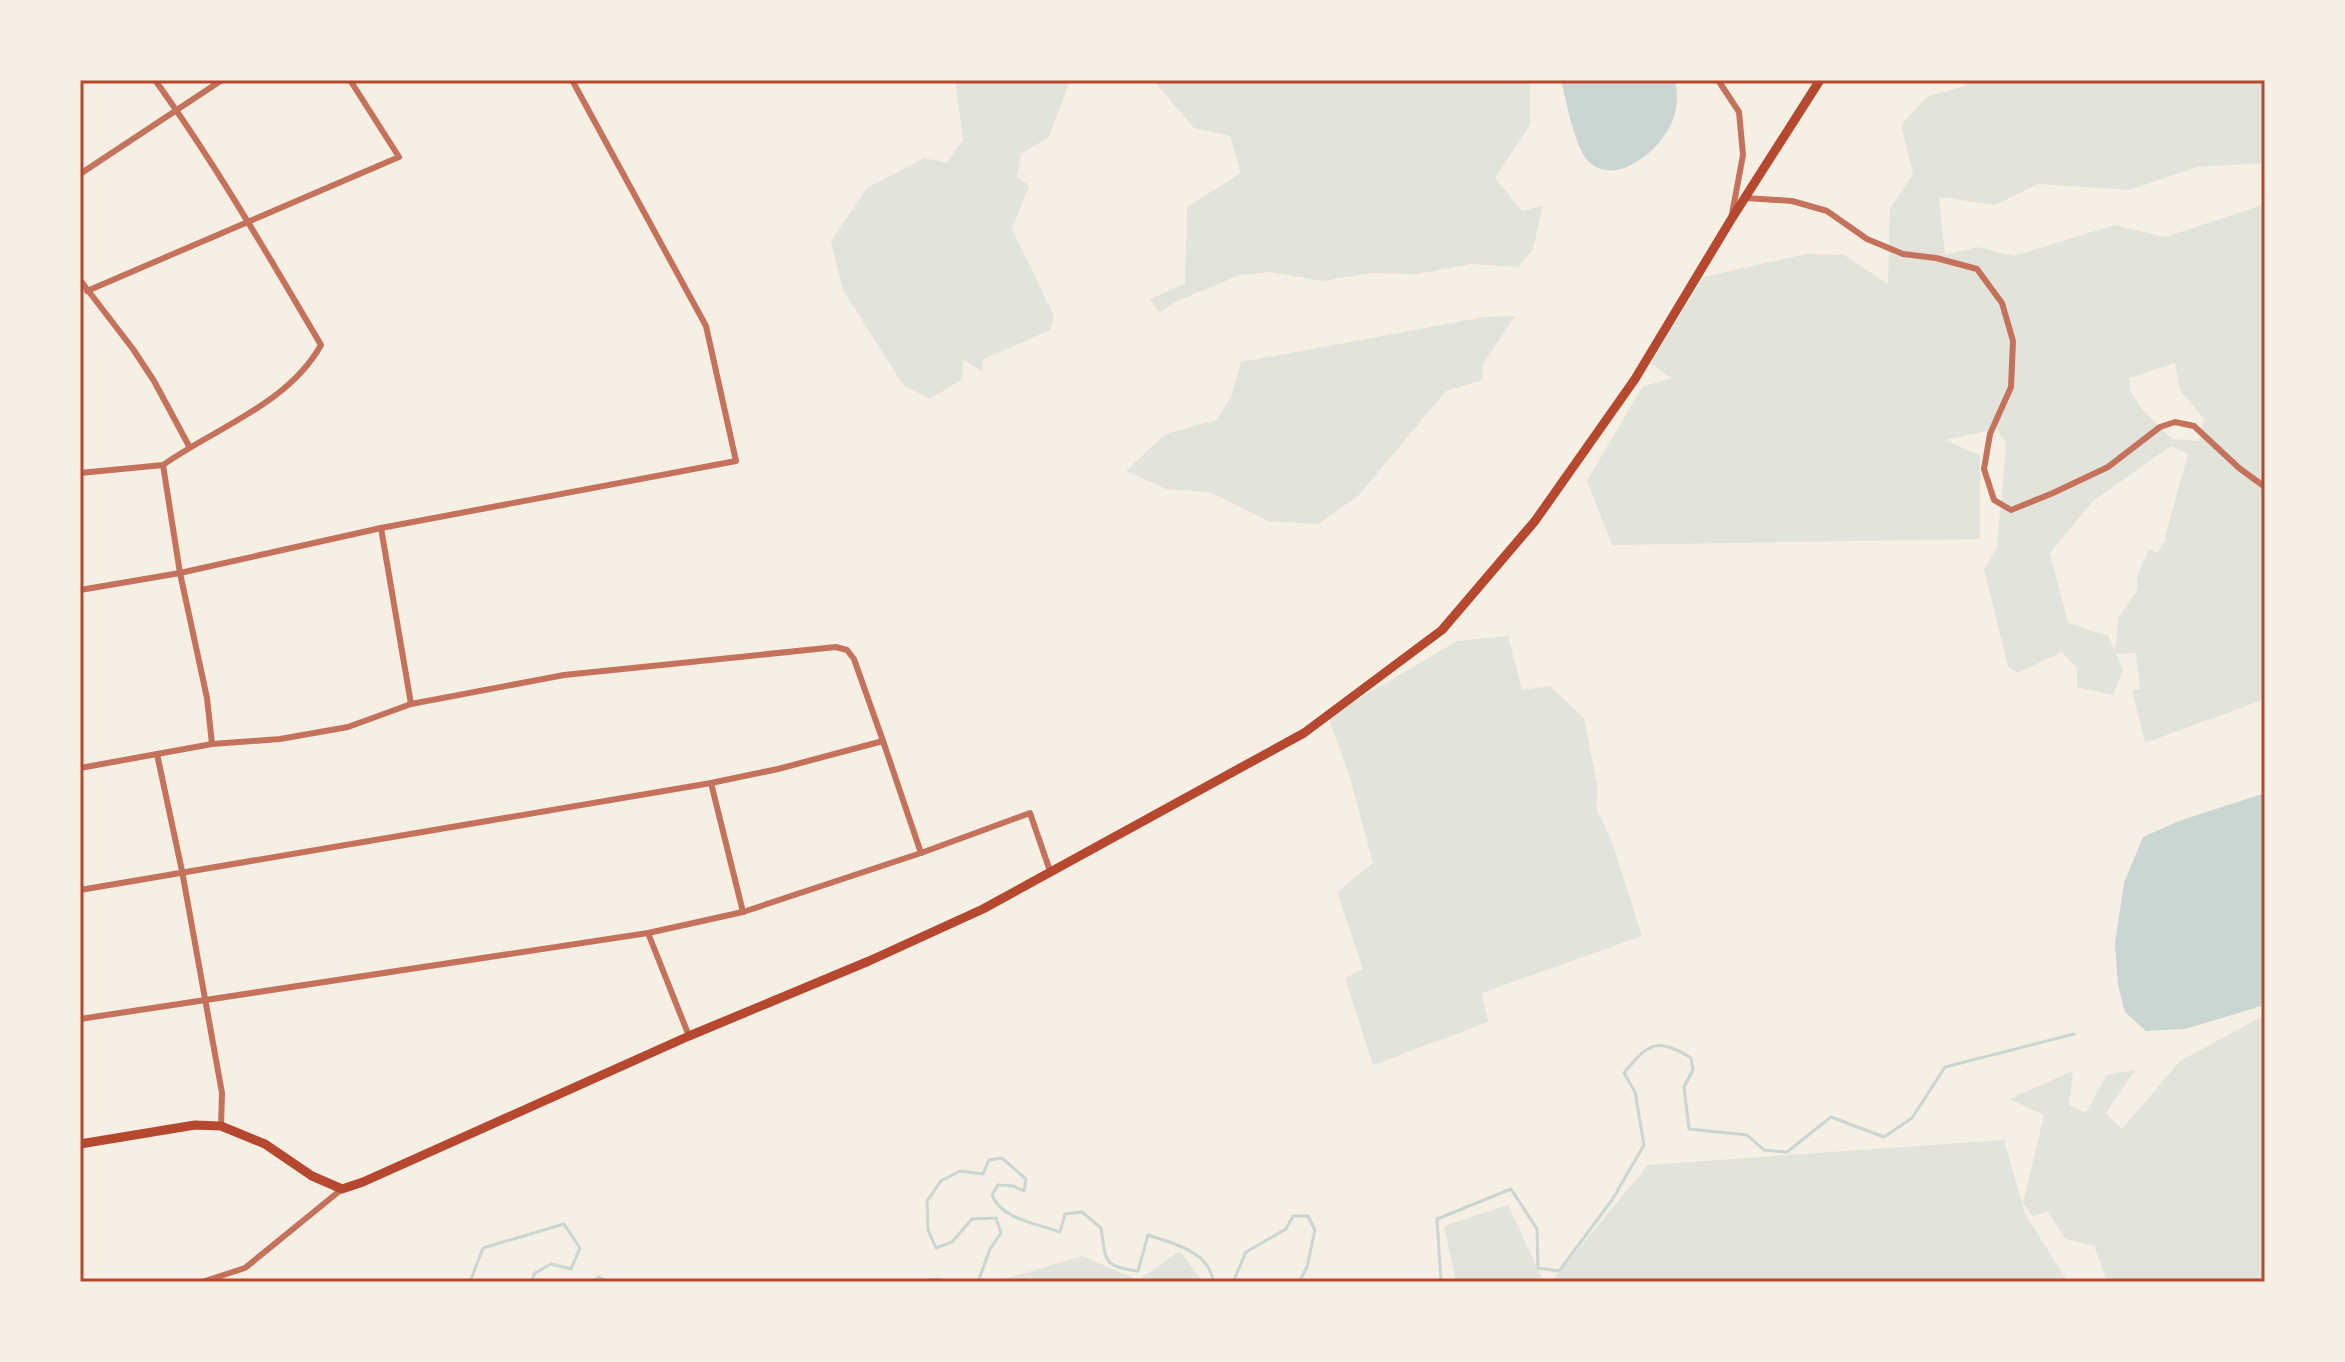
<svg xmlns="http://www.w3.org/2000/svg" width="2345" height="1362" viewBox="0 0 2345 1362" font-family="'Alegreya Sans',sans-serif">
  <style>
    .green { fill: #e2e4dc; fill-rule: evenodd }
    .water { fill: #c9d6d2 }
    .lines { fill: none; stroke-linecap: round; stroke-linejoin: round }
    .stream { stroke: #c9d6d2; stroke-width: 3 }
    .minor { stroke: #c5725c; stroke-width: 6 }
    .secondary { stroke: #b5482f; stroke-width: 9 }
    .neatline { fill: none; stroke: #b5482f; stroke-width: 3 }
  </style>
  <rect width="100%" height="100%" fill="#f6efe4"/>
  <g class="green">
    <path d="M955 80H1070L1049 137 1021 154 1017 176 1029 186 1012 229 1054 316 1050 330 982 360 983 372 963 360 962 379 930 399 903 385 843 290 831 241 867 188 924 158 946 163 963 140Z"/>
    <path d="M1153 80H1530V125L1495 178 1522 211 1543 205 1533 249 1518 267 1471 264 1417 274 1371 273 1323 281 1270 272 1240 275 1177 301 1159 313 1150 299 1185 284 1187 207 1241 173 1230 136 1194 128Z"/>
    <path d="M1966 80H2265V163L2197 167 2130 190 2038 184 1995 205 1939 197 1945 255 1977 247 2014 256 2114 225 2165 237 2265 204V699L2145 743 2132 691 2140 689 2136 653 2116 654 2123 670 2113 695 2077 687V668L2062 652 2018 673 2008 667 1984 569 1997 548 2006 443 1997 429 1944 440 1980 455V539L1612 545 1587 481 1642 387 1671 378 1651 363 1704 277 1806 254 1844 255 1888 284 1890 208 1913 174 1901 125 1927 97 1964 86ZM2175 363 2180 390 2204 419 2199 441 2172 439 2141 408 2130 390 2129 378ZM2171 446 2188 454 2165 537 2167 538 2157 553 2149 549 2137 576 2138 589 2118 618 2115 651 2108 636 2068 623 2050 553 2093 501Z"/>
    <path d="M1515 316 1482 366 1483 380 1446 391 1358 496 1318 524 1268 521 1209 492 1166 489 1126 471 1165 434 1217 420 1232 394 1241 362 1485 317Z"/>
    <path d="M1508 636 1522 690 1550 686 1584 718 1598 790 1596 808 1611 839 1642 936 1482 993 1488 1022 1373 1065 1345 978 1363 969 1337 892 1373 863 1349 774 1328 717 1457 641Z"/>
    <path d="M2265 1017V1282H2107L2094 1246 2065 1239 2048 1212 2032 1216 2023 1203 2044 1115 2009 1099 2073 1071 2069 1105 2086 1113 2107 1075 2135 1070 2106 1113 2122 1129 2180 1061 2259 1018Z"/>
    <path d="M2004 1140 2025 1214 2068 1282H1551L1648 1165Z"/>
    <path d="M1508 1205 1544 1282H1456L1444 1226Z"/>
    <path d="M1180 1251 1203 1282H994L1082 1256 1138 1280Z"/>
  </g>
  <g class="water">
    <path d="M1561 80H1675C1679 99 1677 117 1666 133 1652 156 1614 185 1589 162 1575 149 1566 100 1561 80Z"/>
    <path d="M2265 793V1005L2185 1029 2146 1031 2125 1012 2118 985 2115 943 2124 883 2143 837 2179 821Z"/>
  </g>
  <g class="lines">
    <g class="stream">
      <path d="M470 1282 483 1248 564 1224 580 1248 571 1269 551 1264 535 1273 531 1282"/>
      <path d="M591 1282 599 1277 609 1282"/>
      <path d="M915 1282 939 1279 945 1282"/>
      <path d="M978 1282 990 1249 1001 1233 996 1218 972 1219 952 1242 936 1248 928 1230 927 1201 941 1181 960 1171 983 1174 989 1160 1002 1158 1026 1179 1024 1191 1013 1186 998 1185 992 1195C1001 1219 1038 1224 1060 1232L1065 1214 1082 1212 1101 1228C1106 1260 1102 1267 1138 1271L1148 1235C1172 1243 1211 1252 1213 1282"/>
      <path d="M1233 1282 1246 1252 1286 1229 1293 1216H1308L1315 1230 1307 1267 1299 1282"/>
      <path d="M1441 1282 1437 1219 1511 1189 1537 1229 1538 1268 1559 1271 1612 1200 1644 1145 1635 1092 1624 1073C1648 1043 1657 1037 1691 1058L1693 1070 1684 1087 1689 1129 1747 1135 1764 1150 1787 1152 1831 1117 1884 1137 1912 1118 1945 1067 2074 1034"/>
    </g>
    <g class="minor">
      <path d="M155 80C216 165 268 255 321 345 288 404 217 427 163 465L180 573 207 698 212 744"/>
      <path d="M1718 80 1739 112 1743 155 1732 214"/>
      <path d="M80 174 222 80"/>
      <path d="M1746 198 1792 201 1827 211 1867 239 1903 254 1936 258 1977 269 2002 303 2013 341 2011 387 1990 434 1984 469 1994 500 2011 510 2053 493 2108 467 2160 427 2175 422 2194 426 2239 468 2265 487"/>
      <path d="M80 280 133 349 154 381 189 446"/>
      <path d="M87 291 399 157 350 80"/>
      <path d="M80 473 163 465"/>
      <path d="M381 528 411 704"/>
      <path d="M80 590 180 573 381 528 736 461 706 326 572 80"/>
      <path d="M157 754 182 871 222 1093 221 1126"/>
      <path d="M80 768 212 744 280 739 348 727 411 704 564 675 836 647 847 650 854 659 883 741"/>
      <path d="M711 783 743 912"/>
      <path d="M80 890 711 783 778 769 883 741 921 853"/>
      <path d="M648 933 689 1036"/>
      <path d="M80 1019 648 933 743 912 921 853 1030 813 1050 871"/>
      <path d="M202 1282 245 1268 342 1189"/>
    </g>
    <path class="secondary" d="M80 1144 195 1125 221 1126 265 1144 312 1176 342 1189 363 1182 689 1036 869 961 983 909 1304 733 1442 630 1535 521 1635 379 1732 218 1820 80"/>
  </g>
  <rect width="2345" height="1362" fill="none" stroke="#f6efe4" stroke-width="164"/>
  <rect x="82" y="82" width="2181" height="1198" class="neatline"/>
</svg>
